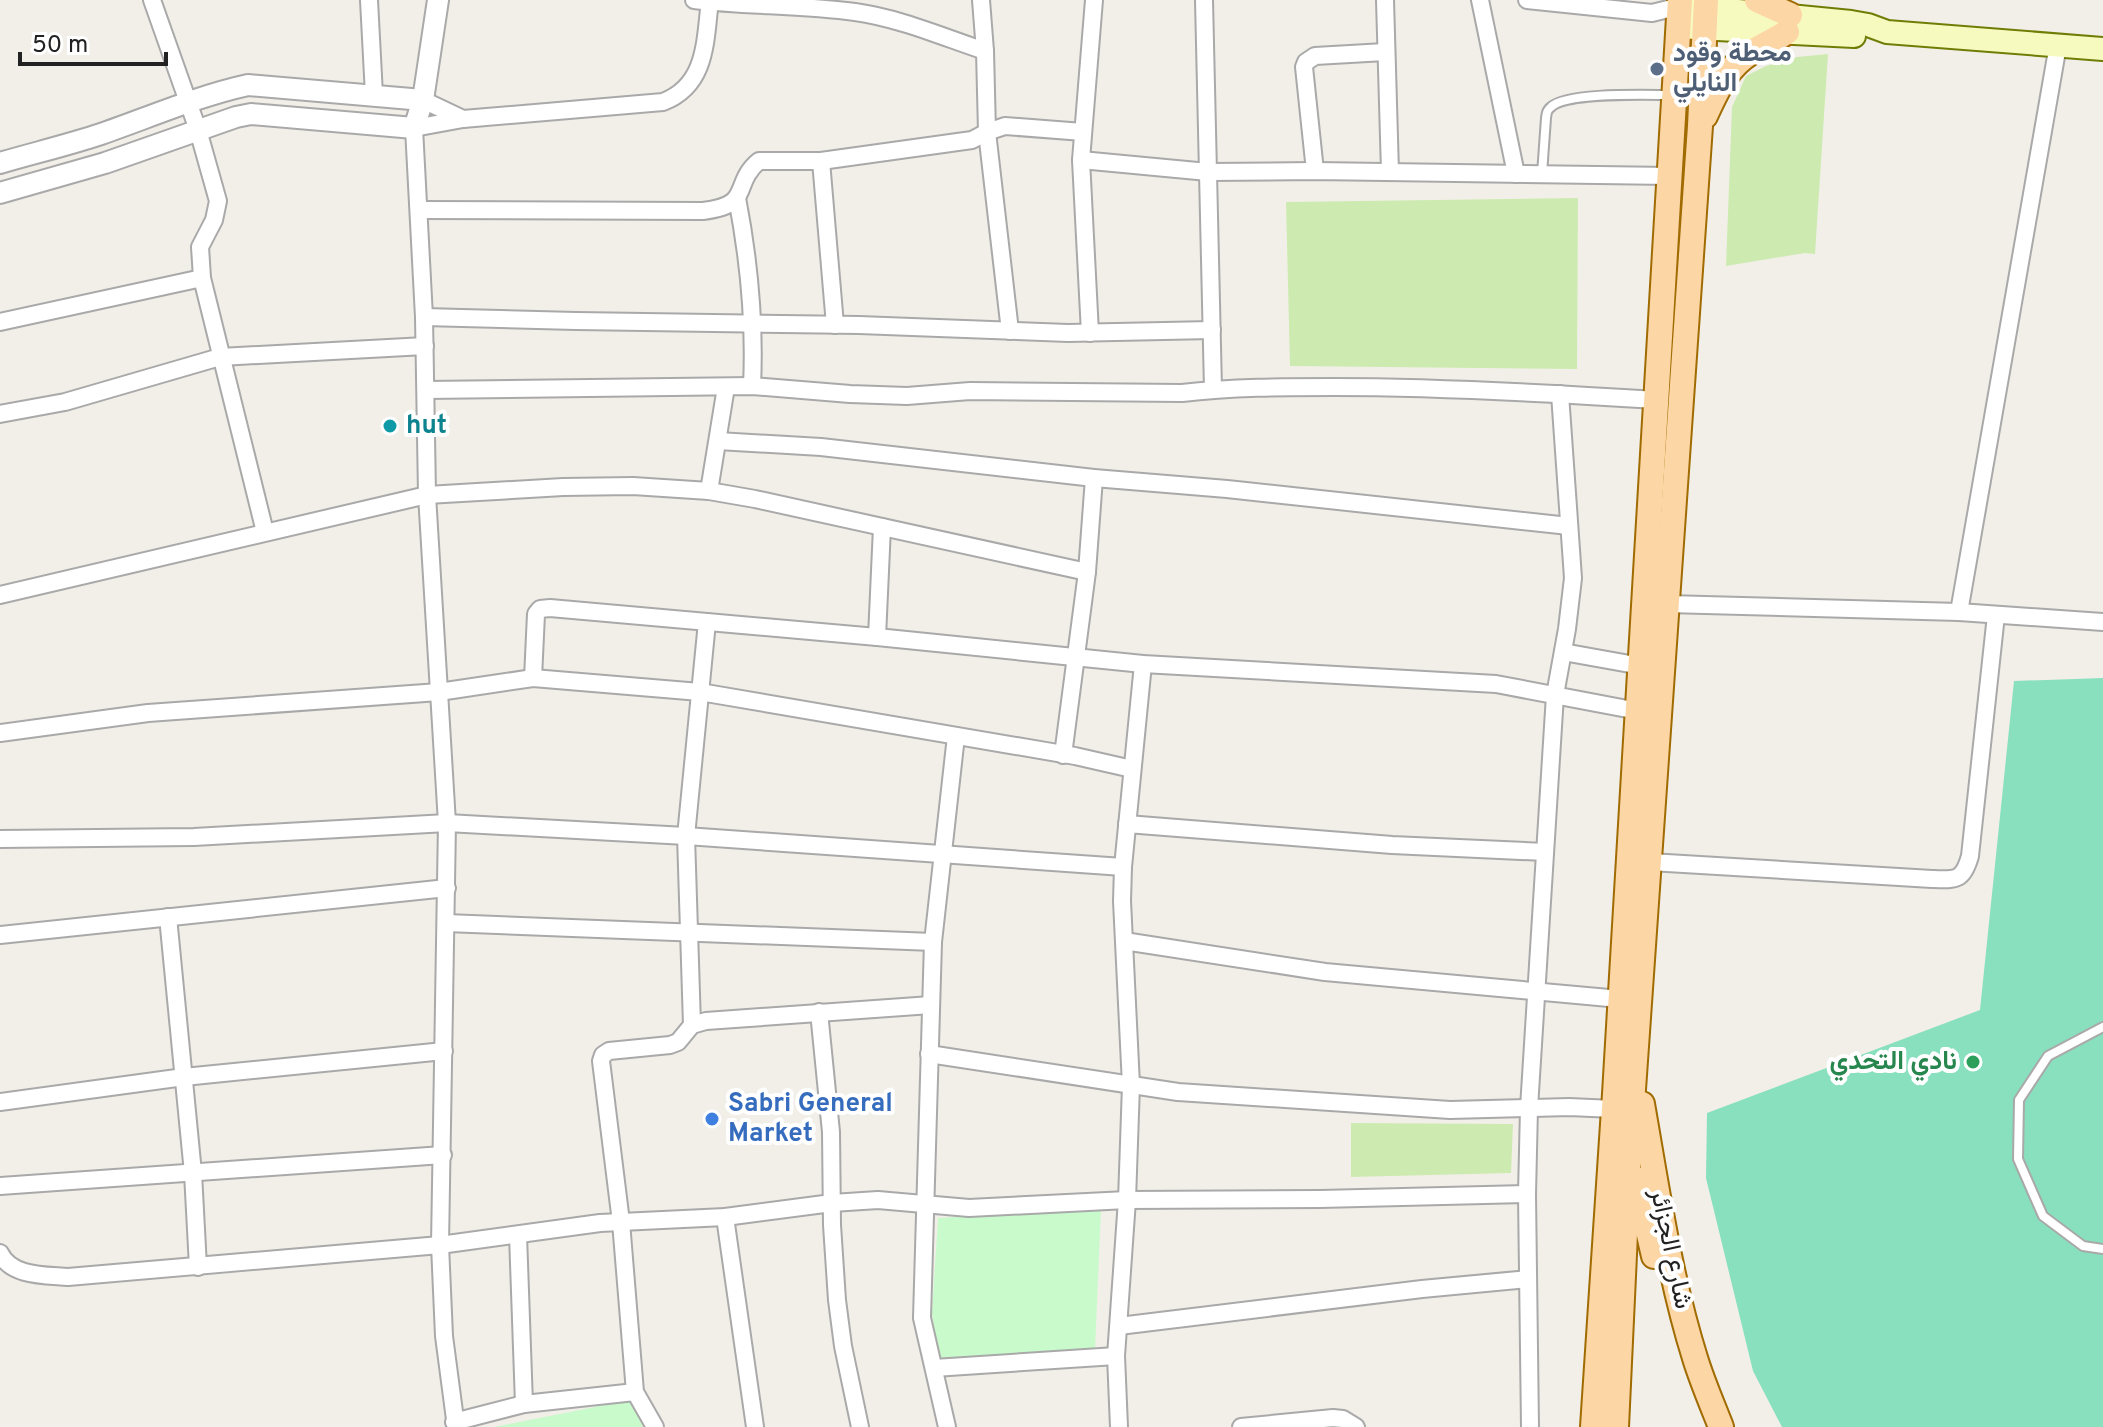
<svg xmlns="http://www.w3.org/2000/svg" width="2103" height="1427" viewBox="0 0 2103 1427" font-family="Overpass,Vazirmatn,sans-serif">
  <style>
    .grass { fill: #cdebb0 }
    .park { fill: #c8facc }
    .pitch { fill: #88e0be }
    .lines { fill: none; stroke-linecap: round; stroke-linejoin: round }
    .service-casing { stroke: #a9a9a9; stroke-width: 12 }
    .minor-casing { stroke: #a9a9a9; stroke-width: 20 }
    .tertiary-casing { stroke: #a9a9a9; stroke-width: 24 }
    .secondary-casing { stroke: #707d05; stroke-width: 26 }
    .primary-casing { stroke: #a06b00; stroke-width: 28 }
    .service { stroke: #fff; stroke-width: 8 }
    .minor { stroke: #fff; stroke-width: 16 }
    .tertiary { stroke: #fff; stroke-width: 20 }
    .secondary { stroke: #f7fabf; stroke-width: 22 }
    .primary { stroke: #fcd6a4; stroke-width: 24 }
    .service-dot { fill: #5c6f8a; stroke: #fff; stroke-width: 3 }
    .culture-dot { fill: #0f9aa8; stroke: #fff; stroke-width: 3 }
    .leisure-dot { fill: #2e9e5b; stroke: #fff; stroke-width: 3 }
    .shop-dot { fill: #3f7fe0; stroke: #fff; stroke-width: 3 }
    .labels { text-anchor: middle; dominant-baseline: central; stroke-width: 8; stroke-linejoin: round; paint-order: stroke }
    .service-label { font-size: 26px; font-weight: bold; fill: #4e5e75; stroke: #fff; text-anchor: start }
    .culture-label { font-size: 26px; font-weight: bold; fill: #0d838f; stroke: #fff; text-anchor: start }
    .leisure-label { font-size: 26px; font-weight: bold; fill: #27864d; stroke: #fff; text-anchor: end }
    .shop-label { font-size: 26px; font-weight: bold; fill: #366cbe; stroke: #fff; text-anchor: start }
    .street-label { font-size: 26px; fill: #222; stroke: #fff }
  </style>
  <rect width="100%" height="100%" fill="#f2efe9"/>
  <g class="grass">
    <path d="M1828 54 1815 254 1805 253 1726 266 1732 107 1746 76 1766 66 1797 57Z"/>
    <path d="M1578 198 1577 369 1290 366 1286 202Z"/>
    <path d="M1351 1123 1513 1124 1511 1173 1351 1177Z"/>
  </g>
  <g class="park">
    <path d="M1101 1208 1095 1351 939 1361 932 1313 938 1218Z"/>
    <path d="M630 1400 643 1427H494Z"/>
  </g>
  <path class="pitch" d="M2103 678V1427H1782L1753 1371 1706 1178 1707 1113 1980 1010 2014 681Z"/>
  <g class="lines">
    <defs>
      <g id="service">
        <path d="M1542 174 1546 118C1547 113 1546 111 1551 107 1567 92 1646 95 1670 95"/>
        <path d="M2103 1027 2048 1056 2019 1100 2018 1159 2043 1216 2083 1246 2103 1249"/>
      </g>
      <g id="minor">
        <path d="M152 0 198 130 218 201 214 220 200 247 202 278 265 532"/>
        <path d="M369 0 374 95"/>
        <path d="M694 0C748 6 802 5 855 12 899 18 943 37 985 51"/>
        <path d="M981 0 985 51 987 132 1010 331"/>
        <path d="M1204 0 1213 389"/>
        <path d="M1385 0 1390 172"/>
        <path d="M1480 0 1516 174"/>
        <path d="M1527 0 1652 13 1680 6"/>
        <path d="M423 100 463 119"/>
        <path d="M1081 160 1208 172 1315 171 1671 176"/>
        <path d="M821 161 835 325"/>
        <path d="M1315 171 1304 67 1306 62 1315 56 1385 52"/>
        <path d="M737 198C749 260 755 323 752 386"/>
        <path d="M419 210 703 211C754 205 731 184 759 161H821L972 140 987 132 1005 126 1083 132"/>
        <path d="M424 317 576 321 859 325 1068 333 1212 330"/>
        <path d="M0 322 202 278"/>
        <path d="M1090 333 1081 160 1094 0"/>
        <path d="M426 390 752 386 850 394 907 396 970 391 1182 393C1232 387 1283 387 1334 387 1442 387 1549 393 1657 400"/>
        <path d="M0 414 65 402 220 357 425 346"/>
        <path d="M718 441 821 447 1094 478 1227 489 1569 526"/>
        <path d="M709 491 726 387"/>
        <path d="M0 595 427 495 563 487 633 486 709 491 755 499 1087 572"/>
        <path d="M1667 604 1959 612 2103 622"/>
        <path d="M1959 612 2058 45"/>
        <path d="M877 637 882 527"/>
        <path d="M1563 652 1641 666"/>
        <path d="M533 678 536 614 540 609 550 608 877 637 1143 664 1496 684 1638 711"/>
        <path d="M0 733 148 713 439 692 533 678 700 692 1075 756 1132 769"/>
        <path d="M1063 755 1087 572 1094 478"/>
        <path d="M1127 824 1392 845 1545 852"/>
        <path d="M0 839 194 837 447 823 686 836 1123 867"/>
        <path d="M1650 862 1932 879C1956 880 1963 881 1970 856L1996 615"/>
        <path d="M168 917 193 1173 198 1267"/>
        <path d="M446 923 933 942"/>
        <path d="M0 935 447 888"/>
        <path d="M1124 941 1325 972 1620 999"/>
        <path d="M819 1012 831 1132 832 1225 837 1300 843 1346 860 1427"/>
        <path d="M692 1025 686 836 707 622"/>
        <path d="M929 1054 1178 1092 1450 1110 1569 1107 1614 1109"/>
        <path d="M0 1102 184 1077 444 1051"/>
        <path d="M0 1186 443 1155"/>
        <path d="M725 1217 755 1427"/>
        <path d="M518 1235 524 1404"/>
        <path d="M0 1253C11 1277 46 1275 68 1277L440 1245 600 1223 725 1217 832 1203 878 1200 969 1208 1127 1200 1320 1199 1527 1194"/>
        <path d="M1119 1326 1422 1289 1528 1279"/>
        <path d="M934 1368 1116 1356"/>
        <path d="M454 1422 524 1404 635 1392"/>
        <path d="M456 1427 444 1336 440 1245 447 823 427 495 424 317 414 128 463 119 663 102C707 85 705 41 710 0"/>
        <path d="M655 1427 635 1392 621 1222 601 1061 603 1055 609 1051 670 1045 678 1042 692 1025 706 1021 931 1005"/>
        <path d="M947 1427 922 1318 933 942 956 736"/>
        <path d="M1119 1427 1116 1356 1127 1200 1131 1085 1122 901 1123 867 1143 664"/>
        <path d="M1241 1427 1333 1418 1343 1419 1356 1427"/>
        <path d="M1530 1427 1527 1194 1529 1108 1555 695 1567 629 1573 578 1560 394"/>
      </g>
      <g id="tertiary">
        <path d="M0 163C34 153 68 145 101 134 150 117 198 96 248 85L423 100"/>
        <path d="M0 193 105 163 236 117 251 114 414 128 423 100 438 0"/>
      </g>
      <g id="secondary">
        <path d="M1687 6 1851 22 1868 25 1887 32 2103 49"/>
        <path d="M1678 27 1854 36"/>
      </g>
      <g id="primary">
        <path d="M1757 0 1790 15"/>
        <path d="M1705 116C1714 96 1725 72 1743 58 1756 48 1773 41 1787 32"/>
        <path d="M1642 1104C1657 1189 1669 1275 1695 1358 1702 1381 1712 1404 1721 1427"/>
        <path d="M1636 1179 1654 1256"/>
        <path d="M1593 1427 1615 1094 1680 0"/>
        <path d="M1616 1427 1629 1147 1700 126 1706 0"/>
      </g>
    </defs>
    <use href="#service" class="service-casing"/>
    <use href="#minor" class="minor-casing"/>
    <use href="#tertiary" class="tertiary-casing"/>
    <use href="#secondary" class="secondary-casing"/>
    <use href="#primary" class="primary-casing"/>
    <use href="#service" class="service"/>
    <use href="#minor" class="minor"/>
    <use href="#tertiary" class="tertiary"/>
    <use href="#secondary" class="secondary"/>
    <use href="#primary" class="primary"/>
  </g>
  <circle class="service-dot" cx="1657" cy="69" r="8"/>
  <circle class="culture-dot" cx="390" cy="426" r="8"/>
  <circle class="leisure-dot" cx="1973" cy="1062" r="8"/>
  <circle class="shop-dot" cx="712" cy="1119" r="8"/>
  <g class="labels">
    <g class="service-label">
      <text x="1673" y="54">محطة وقود<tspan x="1673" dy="30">النايلي</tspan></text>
    </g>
    <g class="culture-label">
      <text x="406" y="426">hut</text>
    </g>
    <g class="leisure-label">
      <text x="1957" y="1062">نادي التحدي</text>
    </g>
    <g class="shop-label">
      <text x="728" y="1104">Sabri General<tspan x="728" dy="30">Market</tspan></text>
    </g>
    <g class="street-label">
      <text transform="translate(1670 1249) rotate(78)">شارع الجزائر</text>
    </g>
  </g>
  <path d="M20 52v12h146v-12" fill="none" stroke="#222222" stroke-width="4"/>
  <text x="32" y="52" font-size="24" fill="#222222" stroke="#ffffff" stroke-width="6" paint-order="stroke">50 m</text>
</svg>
